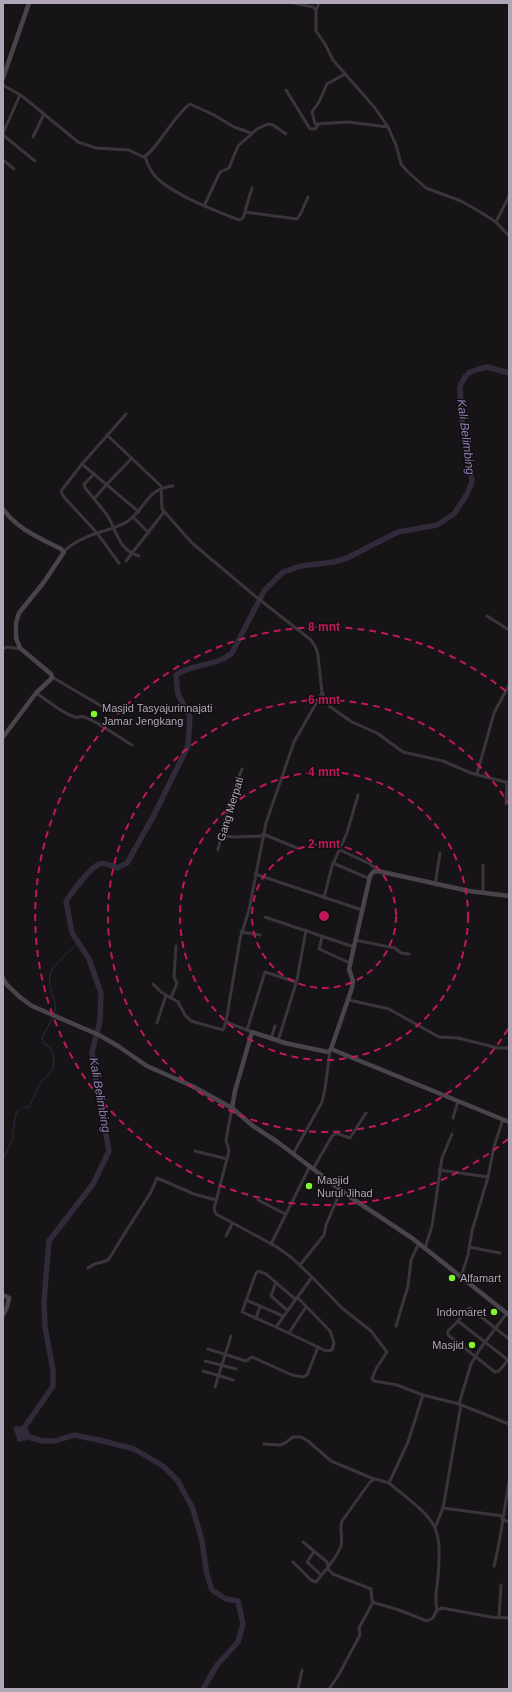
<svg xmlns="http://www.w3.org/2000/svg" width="512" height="1692" viewBox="0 0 512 1692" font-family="Arial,sans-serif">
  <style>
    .water { fill: #302a3a }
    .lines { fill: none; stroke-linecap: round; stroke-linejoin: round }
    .stream { stroke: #302a3a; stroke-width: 1 }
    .river { stroke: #302a3a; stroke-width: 5.5 }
    .street { stroke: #3a353b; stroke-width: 3 }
    .secondary { stroke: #49434b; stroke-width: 4.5 }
    .ring { fill: none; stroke: #c2185b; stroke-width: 2; stroke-dasharray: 7 5 }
    .poi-dot { fill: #84f62d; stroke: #110f11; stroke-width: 1.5 }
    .labels { text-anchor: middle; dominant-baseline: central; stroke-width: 3; stroke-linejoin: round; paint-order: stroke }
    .poi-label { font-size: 11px; fill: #b0a6b7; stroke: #110f11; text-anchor: start }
    .street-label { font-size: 11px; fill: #b0a6b7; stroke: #110f11 }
    .water-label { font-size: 12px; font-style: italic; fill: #907cb3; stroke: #110f11 }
    .centre { fill: #c2185b; stroke: #110f11; stroke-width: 2 }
    .ring-label { font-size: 12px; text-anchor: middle; font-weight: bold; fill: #c2185b; stroke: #110f11; stroke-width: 3; stroke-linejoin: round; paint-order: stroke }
  </style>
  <rect width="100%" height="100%" fill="#161416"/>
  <path class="water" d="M23 1426 28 1440 18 1442 13 1427Z"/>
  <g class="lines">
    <g class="stream">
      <path d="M54 1014C57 1005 54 999 51 990 50 986 49 979 50 975 52 965 71 950 79 942"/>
      <path d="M3 1160 12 1140 16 1113 22 1108 29 1107 41 1082 53 1069 54 1057 50 1047 44 1044 42 1038 53 1017"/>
    </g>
    <path class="river" d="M203 1689 217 1665 238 1642 243 1624 238 1601 226 1599 212 1590 207 1575 202 1541 193 1509 178 1481 163 1466 134 1449 103 1441 74 1435 55 1441H42L29 1437 24 1428 53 1386V1370L45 1327 44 1301 49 1241 93 1184 109 1151 95 1075 92 1052 100 1021 101 993 89 959 72 933 66 901C72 892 90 868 99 864 105 862 112 866 117 868L127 863 153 817 188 746 190 717 178 694 176 675C193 663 216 667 232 653L264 591 283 572 301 566 334 562 347 558 398 532 437 525 454 514 467 494 472 482 467 439 462 424 460 386 465 377 470 372 479 369 487 367 509 373"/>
    <g class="street">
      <path d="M294 3 313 7 316 10V31L325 44 333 60 375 108 388 127 396 145 401 164 407 171 426 188 461 201 477 210 496 222 509 236"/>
      <path d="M316 10 319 3"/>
      <path d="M345 74 327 84 319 102 312 112 315 124 348 122 388 127"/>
      <path d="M3 85 22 96 78 142 96 148 129 150 143 157C154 154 174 115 190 104L214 115 234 127 251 133"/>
      <path d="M286 90 310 129H315L318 125"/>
      <path d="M3 133 20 95"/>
      <path d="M3 135 35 161"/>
      <path d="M33 137 44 114"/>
      <path d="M145 157C148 166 152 174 159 180 179 197 214 210 239 220L243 218 252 188"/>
      <path d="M3 160 14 169"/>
      <path d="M204 206 220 172 229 168 238 146 257 129 268 124 273 125 286 134"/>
      <path d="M245 212 297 219 301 213 308 197"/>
      <path d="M496 222 509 196"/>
      <path d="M107 435 161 486 162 509 192 543 255 596 311 640 316 648 318 655 322 693 329 706 352 722 377 733 403 752 443 761 471 773 509 783"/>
      <path d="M82 464 139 512"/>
      <path d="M94 474 84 484 85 488C93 497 100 506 107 515 118 532 117 549 139 556"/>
      <path d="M94 499 107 484 132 458"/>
      <path d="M133 517 149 533"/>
      <path d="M64 551C74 542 87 536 100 532 110 529 119 527 128 521 146 508 147 488 173 486"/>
      <path d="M126 561 164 512"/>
      <path d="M119 563 97 533 63 496 61 491 82 464 126 414"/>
      <path d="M487 616 509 630"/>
      <path d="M3 649 7 647 21 649"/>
      <path d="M52 677 103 707"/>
      <path d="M36 693C47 700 63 714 75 717 79 718 81 715 84 717 101 723 116 736 132 745"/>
      <path d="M477 774 494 713 509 685"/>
      <path d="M506 804 507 782"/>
      <path d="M263 834 297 848"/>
      <path d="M220 835 232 837 263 836"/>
      <path d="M218 850C223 822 231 795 242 769"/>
      <path d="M340 850 370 864 374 867 376 871"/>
      <path d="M333 863 370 879"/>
      <path d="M483 865V893"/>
      <path d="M255 874 362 910"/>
      <path d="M435 885 440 853"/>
      <path d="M324 898 332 866 347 833 358 795"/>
      <path d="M265 917 354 947"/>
      <path d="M241 932 260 935"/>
      <path d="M322 937 319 949 350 963"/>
      <path d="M355 940 395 948 401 953 409 954"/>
      <path d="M153 984 161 992 178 1002 185 1015 191 1021 223 1030 226 1022"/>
      <path d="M171 998 177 983 174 977 176 946"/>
      <path d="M349 1000 389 1009 439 1037 458 1038 498 1048H509"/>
      <path d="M157 1023 166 995"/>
      <path d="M247 1030 265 972 296 982"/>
      <path d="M252 1032 226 1022 240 939 249 910 266 823 294 742 322 693"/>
      <path d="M271 1038 275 1026"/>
      <path d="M278 1041 297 980 306 930"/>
      <path d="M232 1108 226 1140 229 1151 214 1209 216 1214 277 1247 292 1258 312 1277 342 1308 371 1331 387 1352 377 1367 372 1378 374 1381 397 1385 423 1395 459 1404 509 1424"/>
      <path d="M453 1118 458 1101"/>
      <path d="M195 1151 227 1159"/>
      <path d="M293 1154 322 1102 325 1089 330 1051"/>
      <path d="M313 1169 332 1136 336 1133 350 1138 366 1113"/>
      <path d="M439 1170 488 1177"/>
      <path d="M258 1200 285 1214"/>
      <path d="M226 1236 232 1224"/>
      <path d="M271 1244 310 1166"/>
      <path d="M469 1247 500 1253"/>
      <path d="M425 1248 432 1226 442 1158 452 1134"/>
      <path d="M300 1265 324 1235 326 1225 341 1190"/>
      <path d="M88 1268C96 1261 103 1264 109 1259L123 1236 151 1192 157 1178 194 1194 216 1200"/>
      <path d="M461 1277 468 1255 472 1231 488 1177 494 1147 503 1119"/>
      <path d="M276 1282 271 1296 287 1310"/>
      <path d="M295 1299 266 1274 258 1271 256 1273 242 1312 276 1327 326 1351 332 1350 334 1343 330 1331 297 1297"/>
      <path d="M246 1300 283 1316"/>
      <path d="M256 1319 260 1306"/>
      <path d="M458 1321 508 1360 499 1371 495 1372 448 1335V1331Z"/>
      <path d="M458 1321 466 1310 470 1308 509 1339"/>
      <path d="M396 1326 408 1286 411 1260 419 1243"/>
      <path d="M276 1327 312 1277"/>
      <path d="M289 1333 306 1307"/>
      <path d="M208 1349 246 1361 252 1357 292 1375 303 1377 307 1375 318 1347"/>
      <path d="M205 1361 236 1369"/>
      <path d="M203 1371 233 1380"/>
      <path d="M215 1387 231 1336"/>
      <path d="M423 1395 408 1442 389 1483C403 1495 428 1512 435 1528 441 1542 439 1562 438 1577 437 1589 434 1598 437 1610"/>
      <path d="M459 1404 471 1364 480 1349 507 1313"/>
      <path d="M264 1444 280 1445 285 1443 293 1437H301L308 1441 331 1461 374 1479"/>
      <path d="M443 1508 503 1516"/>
      <path d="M502 1519 509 1522"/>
      <path d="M435 1528 443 1508 461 1405"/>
      <path d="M303 1542 327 1562 329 1570 333 1574 371 1589 372 1600 375 1603 399 1610 427 1621 433 1618 437 1610 442 1608 491 1617 509 1618"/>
      <path d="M314 1552 307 1562 321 1575"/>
      <path d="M293 1562 311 1580 316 1582C322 1575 339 1554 341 1546 343 1537 339 1529 342 1521L370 1482 375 1479 389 1483"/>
      <path d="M494 1566C501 1539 504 1510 509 1482"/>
      <path d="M499 1618 501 1585"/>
      <path d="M298 1689 302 1670"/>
      <path d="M329 1689 338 1676 360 1635 359 1628 373 1602"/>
    </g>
    <g class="secondary">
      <path d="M3 78 29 3"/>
      <path d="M3 509C17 529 40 538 61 549L64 552 44 582 19 613 16 623V638L20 648 51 674 52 678 36 693 3 737"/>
      <path d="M3 978 7 985 21 998 32 1006 99 1035 118 1046 147 1066 194 1087 232 1108 253 1126 279 1143 350 1197 412 1238 509 1315"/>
      <path d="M331 1049 509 1122"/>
      <path d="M232 1108 235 1091 252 1032 285 1043 328 1052 331 1049 352 988 353 981 349 969 370 876 373 872 378 871 469 891 509 896"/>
      <path d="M3 1295 9 1298 7 1307 3 1315"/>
    </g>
  </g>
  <g class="ring">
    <circle cx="324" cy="916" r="72"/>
    <circle cx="324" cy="916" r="144"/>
    <path d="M508 1029A216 216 0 1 1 508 803"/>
    <path d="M508 1139A289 289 0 1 1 508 693"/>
  </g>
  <g class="poi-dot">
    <circle cx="94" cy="714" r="4"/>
    <circle cx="309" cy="1186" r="4"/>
    <circle cx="452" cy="1278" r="4"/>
    <circle cx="494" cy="1312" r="4"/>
    <circle cx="472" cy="1345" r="4"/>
  </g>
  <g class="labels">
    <g class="poi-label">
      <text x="102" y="708">Masjid Tasyajurinnajati<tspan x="102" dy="13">Jamar Jengkang</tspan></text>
      <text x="317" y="1180">Masjid<tspan x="317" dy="13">Nurul Jihad</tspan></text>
      <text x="460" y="1278">Alfamart</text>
      <text x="486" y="1312" text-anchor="end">Indomaret</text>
      <text x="464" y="1345" text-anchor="end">Masjid</text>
    </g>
    <g class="street-label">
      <text transform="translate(230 809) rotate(-73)">Gang Merpati</text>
    </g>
    <g class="water-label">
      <text transform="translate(466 437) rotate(83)">Kali Belimbing</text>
      <text transform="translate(100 1095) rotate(80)">Kali Belimbing</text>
    </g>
  </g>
  <circle cx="324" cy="916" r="6" class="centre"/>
  <g class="ring-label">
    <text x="324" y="631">8 mnt</text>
    <text x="324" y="704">6 mnt</text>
    <text x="324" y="776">4 mnt</text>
    <text x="324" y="848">2 mnt</text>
  </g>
  <rect width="512" height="1692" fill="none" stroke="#b0a6b7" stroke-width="8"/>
</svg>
